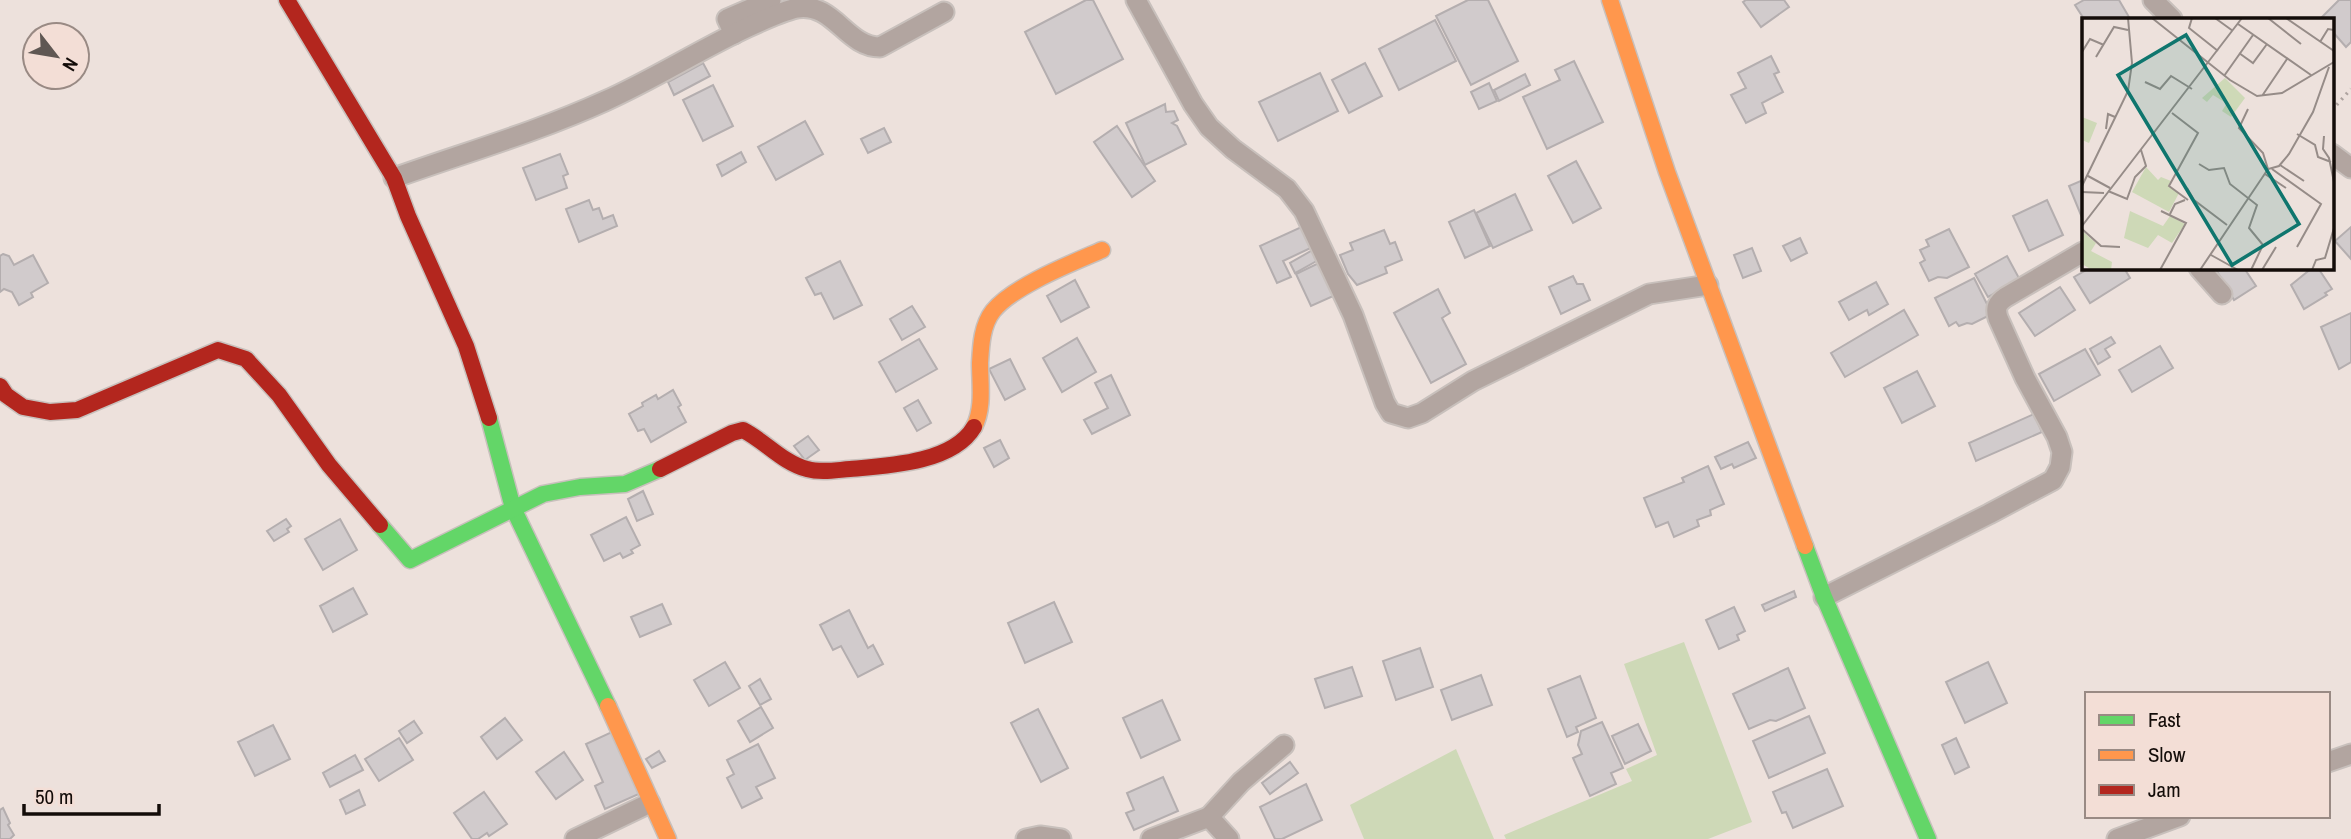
<svg xmlns="http://www.w3.org/2000/svg" width="2351" height="839" viewBox="0 0 2351 839" font-family="'Archivo Narrow',sans-serif">
  <style>
    .green { fill: #ced9b7 }
    .building { fill: #d1cbcc; stroke: #b4aeaf; stroke-width: 2 }
    .lines { fill: none; stroke-linecap: round; stroke-linejoin: round }
    .street-casing { stroke: #c8c0bc; stroke-width: 23 }
    .fast-casing { stroke: #c8c0bc; stroke-width: 19 }
    .slow-casing { stroke: #c8c0bc; stroke-width: 19 }
    .jam-casing { stroke: #c8c0bc; stroke-width: 19 }
    .path { stroke: #aea39f; stroke-width: 3.5; stroke-dasharray: 2 5; stroke-linecap: butt }
    .street { stroke: #b2a5a0; stroke-width: 19 }
    .fast { stroke: #63d668; stroke-width: 16 }
    .slow { stroke: #ff974d; stroke-width: 16 }
    .jam { stroke: #b3261e; stroke-width: 16 }
    .inset-road { fill: none; stroke: #968c88; stroke-width: 2 }
    .view { fill: #0f766e; fill-opacity: 0.15; stroke: #0f766e; stroke-width: 3.5 }
    .inset-edge { fill: none; stroke: #130c09; stroke-width: 3.5 }
  </style>
  <rect width="100%" height="100%" fill="#ede1dc"/>
  <g class="green">
    <path d="M1684 642 1752 822 1708 839H1506L1504 835 1632 781 1626 769 1657 755 1624 664Z"/>
    <path d="M1456 749 1494 839H1364L1350 805Z"/>
  </g>
  <g class="building">
    <path d="M1086 0H1093L1123 59 1056 94 1025 32Z"/>
    <path d="M1468 0H1488L1518 61 1471 85 1436 16Z"/>
    <path d="M1746 0H1784L1789 7 1761 27 1743 2Z"/>
    <path d="M2084 0H2119L2129 17 2125 19H2084L2075 5Z"/>
    <path d="M2339 0H2351V42L2346 47 2332 31V19H2320Z"/>
    <path d="M1435 20 1456 61 1399 90 1379 49Z"/>
    <path d="M1771 56 1779 72 1774 74 1783 92 1762 103 1766 113 1746 123 1731 95 1746 88 1738 73Z"/>
    <path d="M1574 61 1603 122 1547 149 1523 97 1560 80 1555 70Z"/>
    <path d="M703 63 710 76 674 95 668 82Z"/>
    <path d="M1365 63 1382 96 1349 113 1332 80Z"/>
    <path d="M1320 73 1338 111 1278 141 1259 102Z"/>
    <path d="M1525 74 1530 85 1499 101 1494 90Z"/>
    <path d="M1489 83 1497 101 1479 109 1471 92Z"/>
    <path d="M713 85 733 126 703 141 683 100Z"/>
    <path d="M1165 104 1166 112 1174 111 1178 120 1172 123 1177 126 1186 144 1145 165 1126 123Z"/>
    <path d="M805 121 823 154 776 180 758 147Z"/>
    <path d="M1117 126 1155 181 1132 197 1094 142Z"/>
    <path d="M884 128 891 142 868 153 861 139Z"/>
    <path d="M741 152 746 162 722 176 717 165Z"/>
    <path d="M560 154 568 174 563 176 567 188 536 200 523 168Z"/>
    <path d="M1576 161 1601 208 1573 223 1548 176Z"/>
    <path d="M2083 180V220L2069 186Z"/>
    <path d="M1515 194 1532 230 1493 248 1476 213Z"/>
    <path d="M589 200 593 210 599 208 603 219 613 215 617 226 579 242 566 209Z"/>
    <path d="M2047 200 2063 235 2029 251 2013 216Z"/>
    <path d="M1474 210 1490 246 1465 258 1449 222Z"/>
    <path d="M1308 224 1317 245 1283 261 1291 277 1277 283 1260 246Z"/>
    <path d="M2351 227V259L2335 241Z"/>
    <path d="M1949 229 1969 267 1947 278 1938 277 1929 281 1920 263 1925 260 1920 250 1929 246 1926 240Z"/>
    <path d="M1384 230 1390 244 1395 242 1402 260 1385 267 1387 273 1357 285 1348 274 1340 255 1353 250 1350 243Z"/>
    <path d="M1800 238 1807 253 1791 261 1783 246Z"/>
    <path d="M1316 248 1322 258 1295 273 1290 263Z"/>
    <path d="M1752 248 1761 271 1743 278 1734 255Z"/>
    <path d="M3 254 9 256 14 265 33 255 48 283 31 293 33 297 19 305 12 292 4 289 0 292V256Z"/>
    <path d="M2007 256 2020 280 1988 297 1975 274Z"/>
    <path d="M1325 260 1340 293 1311 306 1296 274Z"/>
    <path d="M840 261 862 305 834 319 821 293 815 295 806 278Z"/>
    <path d="M2090 268H2124L2130 278 2090 303 2074 277Z"/>
    <path d="M2215 268H2244L2256 286 2234 300Z"/>
    <path d="M2312 268H2318L2332 289 2325 293 2327 295 2304 309 2291 285Z"/>
    <path d="M1573 276 1577 284H1583L1590 300 1561 314 1549 287Z"/>
    <path d="M1974 278 1992 314 1972 324 1967 323 1959 326 1956 322 1949 326 1935 298Z"/>
    <path d="M1075 280 1089 307 1061 322 1047 296Z"/>
    <path d="M1876 282 1888 304 1869 315 1867 310 1849 320 1839 302Z"/>
    <path d="M2060 287 2075 310 2035 336 2019 313Z"/>
    <path d="M1438 289 1450 313 1442 318 1466 364 1431 383 1394 313Z"/>
    <path d="M912 306 925 327 902 340 890 319Z"/>
    <path d="M1904 310 1918 335 1845 377 1831 353Z"/>
    <path d="M2351 313V362L2339 369 2321 327Z"/>
    <path d="M2111 337 2115 343 2105 349 2110 357 2098 364 2090 349Z"/>
    <path d="M1077 338 1096 372 1062 392 1043 358Z"/>
    <path d="M919 339 937 369 896 392 879 362Z"/>
    <path d="M2160 346 2173 368 2132 392 2119 370Z"/>
    <path d="M2085 349 2100 375 2054 401 2039 374Z"/>
    <path d="M1010 359 1025 389 1005 400 989 369Z"/>
    <path d="M1917 371 1935 406 1902 423 1884 388Z"/>
    <path d="M1111 375 1130 415 1092 434 1084 420 1108 408 1095 383Z"/>
    <path d="M673 390 681 405 678 407 686 422 651 442 644 429 638 431 629 414 643 406 642 403 656 395 658 399Z"/>
    <path d="M918 400 931 423 917 431 904 408Z"/>
    <path d="M2034 414 2042 432 1976 461 1969 443Z"/>
    <path d="M808 436 819 450 805 460 794 446Z"/>
    <path d="M1000 440 1009 458 994 467 984 448Z"/>
    <path d="M1748 442 1756 458 1734 468 1732 464 1721 469 1715 457Z"/>
    <path d="M1708 466 1724 504 1710 510 1711 515 1697 520 1699 526 1674 537 1668 522 1656 527 1644 498 1684 482 1682 478Z"/>
    <path d="M643 491 653 514 637 521 628 499Z"/>
    <path d="M626 517 640 545 631 550 633 553 623 558 620 553 604 561 591 535Z"/>
    <path d="M286 519 291 526 287 529 289 532 274 541 267 531Z"/>
    <path d="M340 519 357 550 323 570 305 539Z"/>
    <path d="M353 588 367 614 333 632 320 606Z"/>
    <path d="M1794 591 1796 597 1765 611 1762 605Z"/>
    <path d="M1054 602 1072 642 1025 663 1008 623Z"/>
    <path d="M662 604 671 624 640 637 631 617Z"/>
    <path d="M1734 607 1745 631 1737 635 1739 640 1719 649 1706 620Z"/>
    <path d="M849 610 868 648 873 645 883 664 858 677 841 646 833 650 820 625Z"/>
    <path d="M1420 648 1433 687 1396 700 1383 661Z"/>
    <path d="M725 662 740 688 709 706 694 680Z"/>
    <path d="M1988 662 2007 703 1965 723 1946 682Z"/>
    <path d="M1352 667 1362 696 1325 708 1315 679Z"/>
    <path d="M1788 668 1805 708 1776 721 1770 720 1749 729 1733 694Z"/>
    <path d="M1481 675 1492 705 1452 720 1441 690Z"/>
    <path d="M1580 676 1596 718 1576 727 1578 732 1567 737 1548 689Z"/>
    <path d="M760 679 771 699 760 705 749 686Z"/>
    <path d="M1162 700 1180 740 1141 758 1123 718Z"/>
    <path d="M761 707 773 728 750 742 738 721Z"/>
    <path d="M1038 709 1068 768 1041 782 1011 723Z"/>
    <path d="M1809 716 1825 753 1769 778 1753 741Z"/>
    <path d="M505 718 522 740 497 759 481 737Z"/>
    <path d="M414 721 422 733 407 743 399 731Z"/>
    <path d="M1602 722 1623 768 1611 773 1616 784 1590 796 1573 758 1582 754 1578 745 1581 731Z"/>
    <path d="M1638 724 1651 751 1625 764 1612 736Z"/>
    <path d="M273 725 290 759 255 776 238 742Z"/>
    <path d="M614 731 641 793 605 809 595 786 603 782 586 744Z"/>
    <path d="M399 738 413 760 379 781 365 759Z"/>
    <path d="M1956 738 1969 767 1955 774 1942 745Z"/>
    <path d="M758 744 775 778 756 787 762 798 742 808 727 778 734 774 727 760Z"/>
    <path d="M659 751 665 761 652 768 646 759Z"/>
    <path d="M564 752 583 780 556 799 536 772Z"/>
    <path d="M355 755 363 770 330 787 323 773Z"/>
    <path d="M1290 762 1298 773 1270 794 1262 783Z"/>
    <path d="M1827 769 1843 806 1793 828 1786 812 1782 813 1773 792Z"/>
    <path d="M1163 777 1178 811 1134 830 1126 813 1134 810 1127 793Z"/>
    <path d="M1306 784 1322 820 1282 839H1275L1260 807Z"/>
    <path d="M359 790 365 805 346 814 340 800Z"/>
    <path d="M484 792 507 824 489 836 487 833 478 839H472L454 813Z"/>
    <path d="M3 808 10 823 8 825 14 835 10 839H0V810Z"/>
  </g>
  <g class="lines">
    <defs>
      <g id="street">
        <path d="M1136 0 1193 104 1209 127 1233 149 1287 189 1304 211 1353 315 1385 403 1391 413 1408 418 1422 413 1473 381 1649 294 1708 285"/>
        <path d="M2153 0 2172 19"/>
        <path d="M734 34 727 19 771 0"/>
        <path d="M2332 154 2351 168"/>
        <path d="M394 178C464 153 537 132 605 101 652 80 696 52 742 30 759 22 779 12 797 8 834 2 846 47 880 47L944 12"/>
        <path d="M2199 268 2222 294"/>
        <path d="M1824 597 1989 514 2053 480 2060 467 2062 452 2057 437 2025 378 1998 318C1995 308 1997 303 2006 297L2083 252"/>
        <path d="M2328 762 2351 754"/>
        <path d="M1209 817 1241 782 1284 745"/>
        <path d="M575 839 650 803"/>
        <path d="M1026 839 1040 836 1061 839"/>
        <path d="M1151 839 1209 817 1229 839"/>
        <path d="M2117 839 2180 816"/>
      </g>
      <g id="fast">
        <path d="M489 418 513 508 608 706"/>
        <path d="M380 525 410 560 543 494 580 487 625 484 660 469"/>
        <path d="M1805 546 1824 597 1928 839"/>
      </g>
      <g id="slow">
        <path d="M1610 0 1667 172 1805 546"/>
        <path d="M974 427C984 408 980 384 980 363 981 345 982 325 993 311 1013 286 1072 263 1102 250"/>
        <path d="M608 706 668 839"/>
      </g>
      <g id="jam">
        <path d="M287 0 394 178 408 216 466 346 489 418"/>
        <path d="M0 386 6 395 23 407 50 412 77 410 218 350 246 359 279 395 329 465 380 525"/>
        <path d="M660 469 732 433 743 430C765 441 783 463 807 469 821 473 836 470 850 469 887 466 953 463 974 427"/>
      </g>
    </defs>
    <use href="#street" class="street-casing"/>
    <use href="#fast" class="fast-casing"/>
    <use href="#slow" class="slow-casing"/>
    <use href="#jam" class="jam-casing"/>
    <path class="path" d="M2332 110 2351 89"/>
    <use href="#street" class="street"/>
    <use href="#fast" class="fast"/>
    <use href="#slow" class="slow"/>
    <use href="#jam" class="jam"/>
  </g>
  <g transform="translate(2082 18)">
    <rect width="252" height="252" fill="#ede1dc"/>
    <path d="M143 60 163 80 149 99 140 93 147 82 144 85 131 77 125 84 120 80ZM0 99 15 105 7 125 0 122ZM64 149 76 162 79 159 89 163 86 168 97 175 87 194 50 174ZM48 193 81 208 88 198 103 206 90 225 76 217 66 230 42 220ZM0 213 14 225 9 233 30 244 29 252H10L0 246Z" fill="#ced9b7"/>
    <path class="inset-road" d="M70 0 148 62 175 78 200 75 252 44M110 0 107 10 136 33M133 0 151 13M186 0 219 26M204 0 252 33M156 6 229 57M238 24 246 11 252 12M0 34 8 21 22 27M157 35 171 45 185 26M14 39 32 9 46 12M142 58 171 17M63 64 78 71 89 58 110 71M180 78 205 41M166 91 157 110 181 135 186 151M90 95 116 115 87 168 106 182M24 111 26 96 33 99M215 116 233 127 236 139 249 144M242 118 241 131 247 140 252 164M117 146 127 152 142 150 148 166 175 187 167 210 181 227 169 252M198 147 222 163M190 151 239 186 215 229M183 156 204 170M6 158 28 170M0 168 46 73 50 45 46 0M105 170 112 182 145 207M26 173 45 181 53 159 64 148 59 132M0 174 22 175M88 196 93 186 103 182M0 208 160 0M0 211 19 228 38 229M129 237 156 252M78 252 104 205 79 193M118 252 186 151 197 148 207 136 231 94 247 49M180 252 194 229M230 252 234 242 243 240 252 210"/>
    <path class="view" d="M104 17 217 206 150 247 36 57Z"/>
    <rect width="252" height="252" class="inset-edge"/>
  </g>
  <rect x="2085" y="692" width="245" height="126" fill="#f3ded6" stroke="#998a84" stroke-width="2"/>
  <rect x="2099" y="715" width="35" height="10" fill="#63d668" stroke="#998a84" stroke-width="2"/>
  <text x="2148" y="727" font-size="21" fill="#130c09">Fast</text>
  <rect x="2099" y="750" width="35" height="10" fill="#ff974d" stroke="#998a84" stroke-width="2"/>
  <text x="2148" y="762" font-size="21" fill="#130c09">Slow</text>
  <rect x="2099" y="785" width="35" height="10" fill="#b3261e" stroke="#998a84" stroke-width="2"/>
  <text x="2148" y="797" font-size="21" fill="#130c09">Jam</text>
  <g transform="translate(56 56) rotate(121)"><circle r="33" fill="#f3ded6" stroke="#998a84" stroke-width="2"/>
  <path d="M0-5L12 26L0 18L-12 26Z" fill="#5f5753"/>
  <text y="-10" font-size="19" font-weight="bold" text-anchor="middle" fill="#130c09">N</text>
  </g>
  <path d="M24 804v10h135v-10" fill="none" stroke="#130c09" stroke-width="3.5"/>
  <text x="35" y="804" font-size="21" fill="#130c09" stroke="#f3ded6" stroke-width="5" paint-order="stroke">50 m</text>
</svg>
